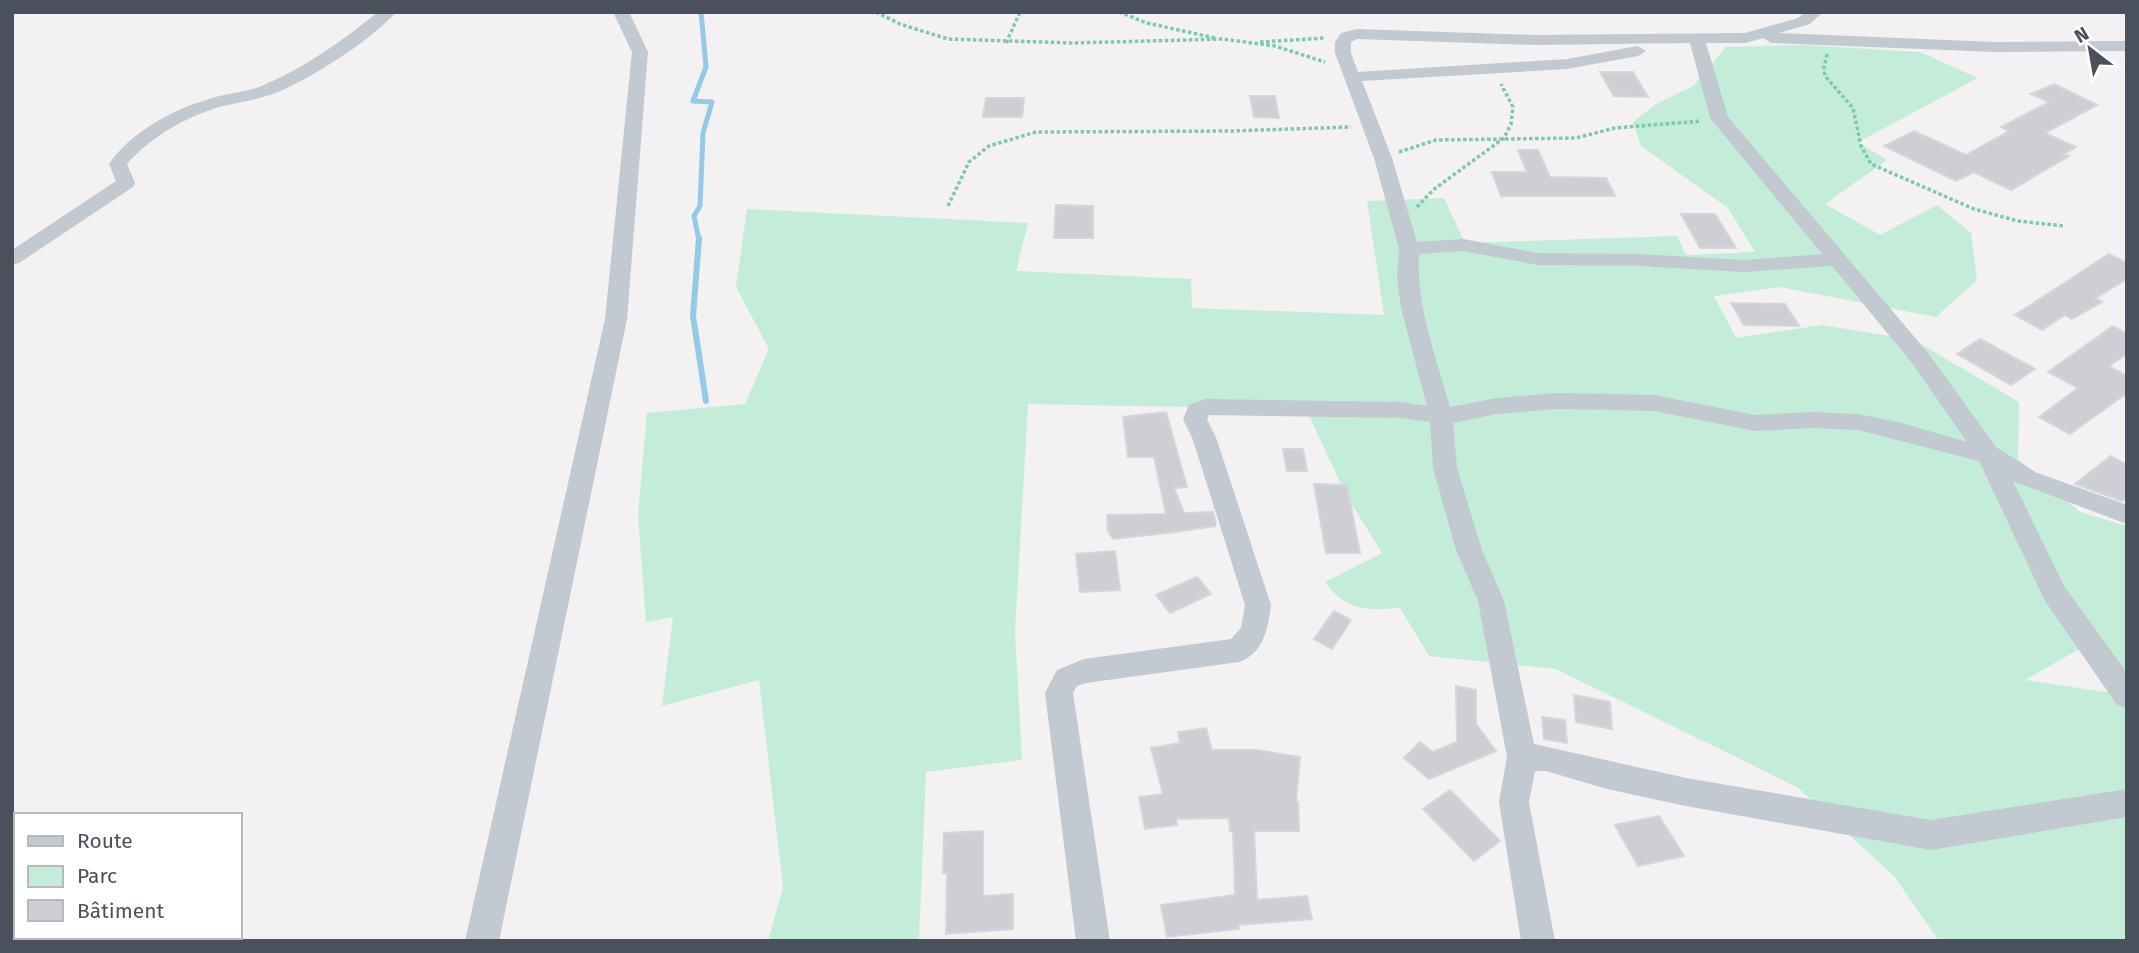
<svg xmlns="http://www.w3.org/2000/svg" width="2139" height="953" viewBox="0 0 2139 953" font-family="'Fira Sans',sans-serif">
  <style>
    .green { fill: #c3edd9 }
    .lines { fill: none; stroke-linecap: round; stroke-linejoin: round }
    .stream-far1 { stroke: #93cae7; stroke-width: 5 }
    .stream { stroke: #93cae7; stroke-width: 6 }
    .building { fill: #cecfd5; stroke: #d5d6dc; stroke-width: 2 }
    .path { stroke: #7dc9ad; stroke-width: 3.5; stroke-dasharray: 3.5 2.5; stroke-linecap: butt }
    .minor { fill: #c2c9d1; fill-rule: evenodd }
  </style>
  <rect width="100%" height="100%" fill="#f3f1f1"/>
  <path class="green" d="M1802 45 1920 52 1978 78 1858 142 1887 160 1825 204 1880 235 1937 205 1971 233 1977 280 1936 317 1780 287 1714 296 1736 338 1822 325 1914 340 2019 402 2018 459 2080 512 2127 526V673L2081 648 2025 680 2112 693 2127 700V941H1939L1894 876 1797 787 1556 669 1429 656 1400 608C1367 610 1347 612 1325 582L1382 553 1346 495 1306 409 1028 404 1015 631 1022 760 926 772 919 941H768L783 887 759 680 662 706 673 617 646 622 638 515 647 413 745 404 769 349 736 287 747 209 1028 223 1016 271 1191 279 1192 308 1384 315 1367 201 1444 198 1465 243 1677 236 1686 255 1755 252 1728 208 1641 146 1633 122 1656 104 1693 86 1726 47Z"/>
  <g class="lines">
    <path class="stream-far1" d="M699 240 694 216 700 206 703 133 712 102 693 101 706 67 701 12"/>
    <path class="stream" d="M699 238 693 316 706 401"/>
  </g>
  <g class="building">
    <path d="M1600 72H1633L1648 97 1614 96Z"/>
    <path d="M2054 84 2097 105 2045 133 2076 147 2063 154 2069 156 2011 190 1974 172 1956 181 1884 146 1914 131 1966 155 2009 131 2001 127 2049 102 2031 94Z"/>
    <path d="M1250 96H1275L1279 118 1254 117Z"/>
    <path d="M986 98H1024L1022 117H983Z"/>
    <path d="M1518 150H1538L1550 177 1606 178 1615 196H1501L1492 172H1527Z"/>
    <path d="M1056 205 1093 206V238H1054Z"/>
    <path d="M1681 214H1715L1736 248H1700Z"/>
    <path d="M2109 254 2127 263V279L2096 298 2102 302 2072 319 2065 315 2042 330 2015 315Z"/>
    <path d="M1731 303 1785 304 1799 326 1744 325Z"/>
    <path d="M2113 326 2127 334V354L2109 366 2127 376V393L2070 434 2039 417 2078 388 2048 372Z"/>
    <path d="M1980 339 2035 369 2011 385 1957 354Z"/>
    <path d="M1166 412 1187 487 1174 488 1184 513 1213 512 1216 523 1215 526 1167 533 1113 539 1108 531 1107 515 1166 514 1154 457H1128L1123 417Z"/>
    <path d="M1283 449H1303L1307 471H1287Z"/>
    <path d="M2111 456 2127 465V497L2122 501 2075 484Z"/>
    <path d="M1314 484 1347 485 1360 553H1326Z"/>
    <path d="M1115 551 1120 590 1080 592 1076 554Z"/>
    <path d="M1197 577 1211 594 1170 613 1156 595Z"/>
    <path d="M1334 611 1351 620 1332 649 1314 639Z"/>
    <path d="M1456 686 1476 690V724L1496 751 1429 779 1404 758 1420 742 1433 752 1457 742Z"/>
    <path d="M1574 695 1610 702 1612 729 1576 722Z"/>
    <path d="M1542 717 1565 720 1567 743 1544 739Z"/>
    <path d="M1206 728 1212 750H1256L1300 757 1296 802H1298L1299 831H1254L1257 900 1307 896 1312 919 1238 925 1239 929 1167 937 1161 905 1235 895 1233 831H1230L1229 818 1176 819 1177 825 1145 829 1139 797 1163 794 1151 748 1180 743 1178 732Z"/>
    <path d="M1450 790 1500 841 1474 861 1423 809Z"/>
    <path d="M1659 816 1684 856 1638 866 1615 825Z"/>
    <path d="M983 831V896L1013 894V929L946 934 947 873H943L944 833Z"/>
  </g>
  <g class="lines">
    <g class="path">
      <path d="M876 12 900 24 948 39 1072 43 1223 39 1275 46 1325 62"/>
      <path d="M1119 12 1147 23 1215 38"/>
      <path d="M1260 42 1325 38"/>
      <path d="M1006 43 1020 12"/>
      <path d="M1827 54 1824 67 1825 76 1853 108 1861 146 1871 164 1974 209 2018 221 2064 226"/>
      <path d="M1399 152 1436 140 1576 138 1615 128 1701 121"/>
      <path d="M948 206 969 162 989 146 1036 132 1232 131 1351 127"/>
      <path d="M1417 207 1433 190 1504 138 1511 124 1513 107 1501 84"/>
    </g>
    <g class="minor">
      <path d="M378 12H396C372 40 305 83 270 95 255 100 239 102 223 106 189 115 150 137 127 164L135 183 133 187 19 263 12 265V250L116 181 109 164C132 131 174 109 212 98 229 93 248 92 264 85 306 67 343 40 378 12Z"/>
      <path d="M613 12H629L648 52 627 319 499 941H465L605 319 632 52Z"/>
      <path d="M1805 12H1823L1810 24 1779 33 1995 42 2127 41V51L1995 52 1771 43 1763 38 1746 43H1706L1728 117 1928 353 1996 447 2035 472 2127 505V524L2013 481 2064 586 2127 673V708L2117 705 2045 601 1979 461 1858 430 1813 428 1755 431 1654 411 1557 409 1497 414 1453 423 1457 468 1482 550 1504 601 1534 744 1686 778 1931 820 2127 789V817L1931 850 1686 806 1607 789 1546 771H1535L1529 802 1555 941H1521L1499 802 1507 757 1478 601 1456 550 1433 468 1430 422 1401 418 1209 415 1207 419 1217 440 1271 605C1268 628 1264 653 1239 662L1086 683 1077 686 1073 693 1110 941H1076L1045 693 1057 670 1084 659 1231 639 1241 628 1245 605 1193 440 1183 419 1189 405 1206 399 1401 402 1427 406 1401 308 1397 278 1399 249 1374 158 1335 53V42L1341 33 1357 29 1536 35 1745 33 1798 18ZM1357 39 1536 45 1690 43 1710 118 1822 254 1744 260 1639 254 1538 253 1463 239 1417 242 1392 158 1362 81 1567 69 1638 56 1646 51 1638 46 1567 59 1358 72 1351 53V42ZM1463 251 1538 265 1639 266 1744 272 1832 266 1912 363 1967 442 1902 423 1858 414 1813 412 1755 415 1654 395 1557 393 1497 398 1450 407C1436 357 1416 306 1419 254Z"/>
    </g>
  </g>
  <rect width="2139" height="953" fill="none" stroke="#4a515d" stroke-width="28"/>
  <rect x="14" y="813" width="228" height="126" fill="#ffffff" stroke="#b7b9be" stroke-width="2"/>
  <rect x="28" y="836" width="35" height="10" fill="#c2c9d1" stroke="#b7b9be" stroke-width="2"/>
  <text x="77" y="848" font-size="21" fill="#4a515d">Route</text>
  <rect x="28" y="866" width="35" height="21" fill="#c3edd9" stroke="#b7b9be" stroke-width="2"/>
  <text x="77" y="883" font-size="21" fill="#4a515d">Parc</text>
  <rect x="28" y="900" width="35" height="21" fill="#cecfd5" stroke="#b7b9be" stroke-width="2"/>
  <text x="77" y="918" font-size="21" fill="#4a515d">Bâtiment</text>
  <g transform="translate(2090 49) rotate(329)" stroke="#ffffff" stroke-width="5" paint-order="stroke">
  <path d="M0-5L12 26L0 18L-12 26Z" fill="#4a515d"/>
  <text y="-10" font-size="19" font-weight="bold" text-anchor="middle" fill="#4a515d">N</text>
  </g>
</svg>
